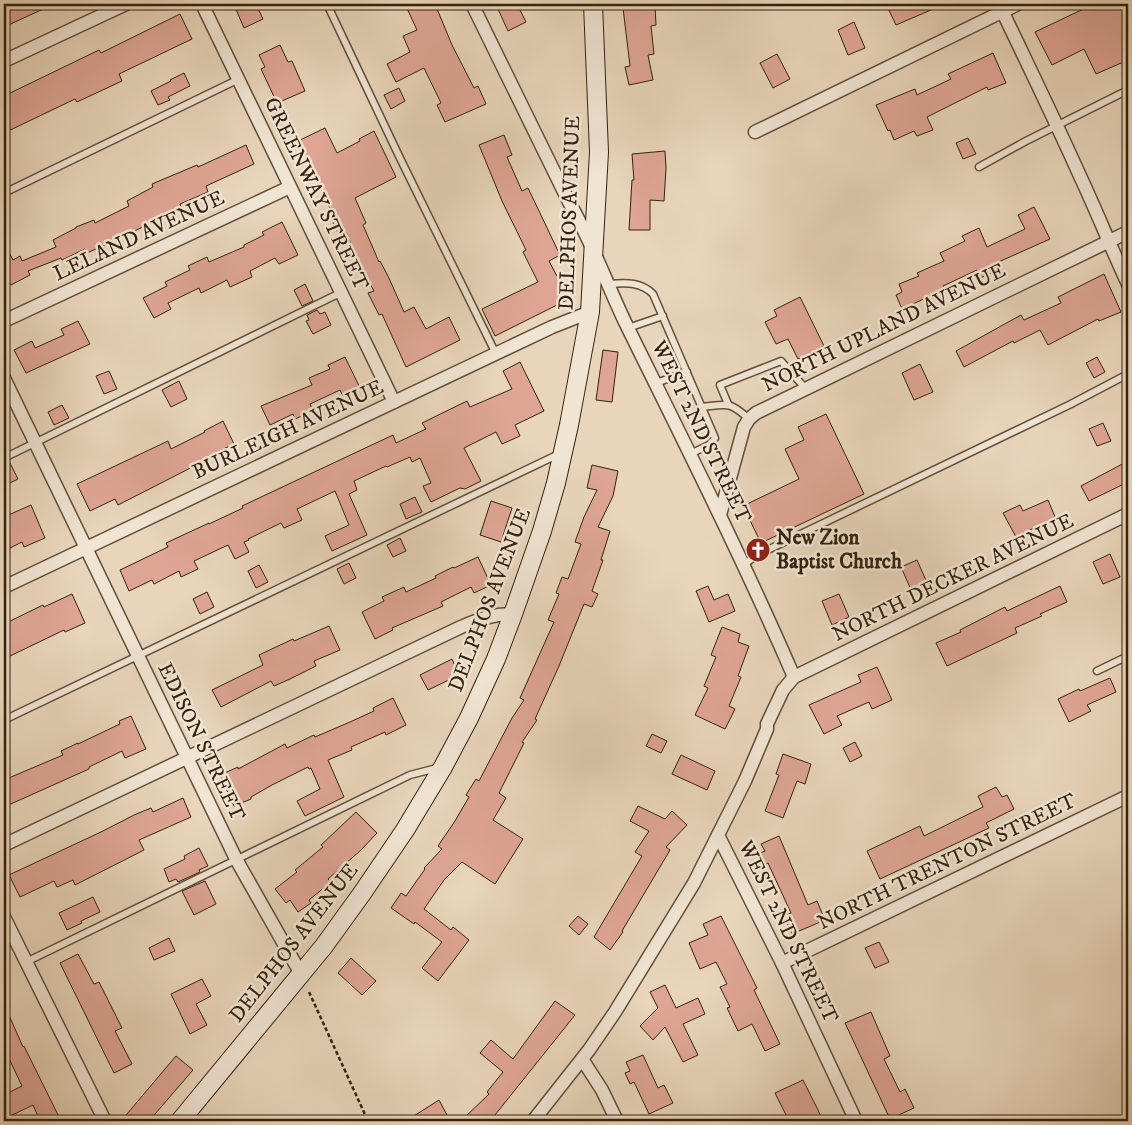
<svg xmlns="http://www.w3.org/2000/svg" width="1132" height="1125" viewBox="0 0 1132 1125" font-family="'IM FELL DW Pica',serif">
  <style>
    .building { fill: #dea594; stroke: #34220e }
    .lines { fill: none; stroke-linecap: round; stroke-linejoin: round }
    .lane-casing { stroke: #614f39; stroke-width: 9 }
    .street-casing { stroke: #614f39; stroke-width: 15 }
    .secondary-casing { stroke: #34220e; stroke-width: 20 }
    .path { stroke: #34220e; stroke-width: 2.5; stroke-dasharray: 4 2.5; stroke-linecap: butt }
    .lane { stroke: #f0e4d3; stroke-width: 6 }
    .street { stroke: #f0e4d3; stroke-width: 12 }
    .secondary { stroke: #f0e4d3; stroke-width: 18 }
    .labels { text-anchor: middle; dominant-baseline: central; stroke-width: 5; stroke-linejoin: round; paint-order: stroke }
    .street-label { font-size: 21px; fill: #34220e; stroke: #f0e4d3 }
    .poi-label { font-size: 21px; font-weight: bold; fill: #34220e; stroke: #f0e4d3; text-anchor: start }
  </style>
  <rect width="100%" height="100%" fill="#e8d5bb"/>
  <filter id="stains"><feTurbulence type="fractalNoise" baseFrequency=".004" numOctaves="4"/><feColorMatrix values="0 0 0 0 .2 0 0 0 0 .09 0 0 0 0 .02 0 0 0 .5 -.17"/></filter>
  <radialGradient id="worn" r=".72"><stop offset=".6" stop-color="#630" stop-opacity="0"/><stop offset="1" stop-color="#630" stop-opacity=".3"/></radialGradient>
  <g class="building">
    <path d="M4 4H54L4 27Z"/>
    <path d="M242 4H256L263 19 244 28 235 7Z"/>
    <path d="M405 4H435L452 45 474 88 478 86 486 104 445 122 437 105 441 103 424 68 396 82 387 64 410 52 403 36 417 30Z"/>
    <path d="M504 4H517L526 22 508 31 497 7Z"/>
    <path d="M886 4H945L896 25Z"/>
    <path d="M1094 4H1128V60L1096 74 1084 49 1052 65 1035 32Z"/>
    <path d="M655 6 656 25 651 26 654 54 648 55 653 80 629 85 625 67 630 66 623 8Z"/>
    <path d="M180 14 192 39 119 74 122 81 77 102 75 99 4 133V96L99 50 101 53Z"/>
    <path d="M854 22 865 48 848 55 838 30Z"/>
    <path d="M280 45 288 62 292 61 305 91 277 103 261 69 265 67 259 55Z"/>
    <path d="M993 53 1006 83 988 90 987 87 927 117 933 130 917 136 914 131 894 140 890 130 888 131 876 105 915 89 917 95 951 79 948 74Z"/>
    <path d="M777 54 790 79 773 88 760 63Z"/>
    <path d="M184 73 190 86 168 97 170 100 158 105 151 91 171 81 170 80Z"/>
    <path d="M399 88 405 101 391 109 384 95Z"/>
    <path d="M325 128 337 153 360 141 359 139 374 131 396 177 355 198 366 223 363 225 379 262 380 261 388 276 404 312 414 307 426 329 449 317 460 340 406 367 382 314 379 315 368 293 374 291 358 262 346 232 339 235 333 222 336 221 306 159 304 160 296 142Z"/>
    <path d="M504 135 512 155 507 157 522 191 528 188 560 255 549 261 569 299 495 336 482 309 538 282 523 252 526 250 502 201 479 145Z"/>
    <path d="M968 138 976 154 963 159 956 143Z"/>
    <path d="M246 145 254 164 206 186 208 192 180 204 181 207 156 218 157 220 112 242 87 253 85 249 62 260 61 258 28 271 30 275 11 285 9 282 4 285V243L13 260 20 256 22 261 56 247 53 240 76 228V227L94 220 95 223 129 206 127 201 153 187 152 184 197 165 198 167Z"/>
    <path d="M665 151 666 168 664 201 650 200V230H629L632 180H634L632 154Z"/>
    <path d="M1034 207 1050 239 994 264 997 271 980 278 977 270 943 286 946 292 929 299 928 297 902 309 896 295 902 292 899 284 919 276 917 273 944 261 940 253 965 241 962 236 979 228 987 247 1025 229 1018 215Z"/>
    <path d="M282 222 298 255 279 264 275 258 250 271 252 277 230 287 227 280 201 293 199 288 168 303 171 309 154 318 143 298 167 286 165 282 190 270 188 266 207 257 209 262 244 247V245L264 235 262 232Z"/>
    <path d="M1104 274 1121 312 1099 321 1098 319 1048 345 1040 330 1014 343 1013 341 964 367 956 351 1021 315 1024 320 1061 303 1058 297Z"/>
    <path d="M305 284 313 301 302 306 294 290Z"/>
    <path d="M800 297 824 346 798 359 788 339 776 344 765 322 777 316 774 310Z"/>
    <path d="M317 310 320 314 325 312 331 325 313 334 306 321 309 320 307 315Z"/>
    <path d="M78 321 90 344 26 373 14 350 32 341 35 348 64 335 61 329Z"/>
    <path d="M603 350 618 352 612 402 596 400Z"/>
    <path d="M345 357 360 388 343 396 340 390 310 404 313 411 295 419 293 414 270 425 261 406 312 385 309 378 330 369 328 365Z"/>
    <path d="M1097 357 1105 372 1094 378 1086 363Z"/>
    <path d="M520 362 544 411 515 425 520 436 502 444 496 432 464 448 481 481 465 489 460 488 431 502 423 486 431 483 420 458 412 462 410 457 387 467 386 466 354 481 357 490 349 494 367 535 345 545 332 551 325 536 349 525 335 491 297 509 302 520 284 528 281 523 248 539 249 540 244 542 249 552 235 559 228 545 194 561 198 569 181 577 179 571 154 584 152 580 129 591 120 570 168 547 166 543 209 523V524L243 508 242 506 393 435 396 443 426 429 422 423 467 401 470 407 512 389 503 371Z"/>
    <path d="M920 364 933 392 914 400 902 373Z"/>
    <path d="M109 371 117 389 104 394 96 376Z"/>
    <path d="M179 381 187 399 171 407 162 390Z"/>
    <path d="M62 405 69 418 54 425 48 412Z"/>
    <path d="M826 414 864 494 761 543 743 506 799 479 785 449 804 440 798 427Z"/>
    <path d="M223 421 234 444 211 455 212 457 118 505 115 499 90 511 77 484 168 441 171 449 205 432 204 431Z"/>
    <path d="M1103 423 1111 441 1097 446 1089 429Z"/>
    <path d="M9 461 18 479 4 486V463Z"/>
    <path d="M1128 461V482L1089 501 1081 486Z"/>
    <path d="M592 465 618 471 613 496 598 527 610 531 601 560H603L592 591 598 594 592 607 584 604 559 666 535 719 537 720 522 742 524 743 499 793 506 798 493 820 523 839 495 884 462 862 444 880 424 909 451 930 453 927 469 940 438 981 422 968 442 942 415 922 414 924 391 908 401 893 406 896 425 869 424 868 442 849 438 846 455 821 469 797 466 795 476 779 479 781 512 718 524 700 520 698 554 622 548 620 559 594 556 593 562 577 568 579 581 544 575 542 584 517 597 490 587 488Z"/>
    <path d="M415 497 422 512 406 519 400 504Z"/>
    <path d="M1048 500 1056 519 1036 527 1016 537 1003 513 1020 505 1023 511Z"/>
    <path d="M491 501 512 508 501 542 480 535Z"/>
    <path d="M31 505 45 538 24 547 22 542 4 551V517Z"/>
    <path d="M400 538 406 551 393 557 387 545Z"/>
    <path d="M1110 554 1120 577 1103 584 1093 562Z"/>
    <path d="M478 557 491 585 474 593 471 587 441 602 443 606 392 628 393 630 375 639 362 612 384 601 382 597 404 587 406 592 436 578 435 576 453 567 454 568Z"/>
    <path d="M917 560 928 585 912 592 901 567Z"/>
    <path d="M349 563 356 578 344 584 337 569Z"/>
    <path d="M259 565 268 582 256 588 248 571Z"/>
    <path d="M708 586 714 600 728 594 735 611 709 622 696 591Z"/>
    <path d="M1060 586 1067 602 1040 614 1042 616 1015 628 1017 633 947 666 936 643 961 632 960 630 1005 607 1007 611Z"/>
    <path d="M207 592 214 607 200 614 193 599Z"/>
    <path d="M72 594 85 623 65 632 64 630 10 656 4 641V624L43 605 44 607Z"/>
    <path d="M839 594 849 617 832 625 822 601Z"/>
    <path d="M329 626 340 650 314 661 316 666 290 679 274 686 271 681 221 707 212 690 263 665 259 655 293 639 294 641Z"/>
    <path d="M722 627 740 634 738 642 749 646 738 676 741 677 729 706 735 709 725 729 695 715 708 688 704 686 716 657 711 655Z"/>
    <path d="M452 659 459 675 428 690 420 675Z"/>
    <path d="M877 667 892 700 872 709 869 702 837 716 842 725 824 734 809 705 861 682 858 675Z"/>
    <path d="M1110 678 1116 692 1087 705 1091 711 1069 722 1058 699 1079 689 1080 691Z"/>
    <path d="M393 698 406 725 386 735 385 732 351 747 352 750 328 760 344 797 305 816 297 801 320 789 311 768 309 769 308 767 272 785 251 797V799L234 806 220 775 238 767V769L285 744 287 748 314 735 315 737 350 722 374 711 373 708Z"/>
    <path d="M131 716 146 749 125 758 122 751 89 767V769L4 807V780L63 755 61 751 78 743V744L120 724 119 721Z"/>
    <path d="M652 734 667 741 661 753 646 746Z"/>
    <path d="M855 742 862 756 850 762 843 748Z"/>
    <path d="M783 754 811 764 805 784 797 781 783 818 765 811 779 775 776 774Z"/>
    <path d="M681 755 715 771 707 790 672 774Z"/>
    <path d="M996 787 1002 797 1007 795 1014 809 986 823 989 828 880 879 867 851 920 826 924 836 983 807 978 796Z"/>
    <path d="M183 798 191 817 139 840 144 850 75 885 73 880 57 887 54 881 20 897 9 875 103 831 134 815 151 808 153 812Z"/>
    <path d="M638 806 665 819 672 811 687 825 666 847 670 850 622 931 623 932 610 950 594 937 642 856 635 852 649 831 630 821Z"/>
    <path d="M356 812 377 833 361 850 328 879 331 882 309 900 311 903 298 912 290 900 286 903 275 889 297 872 295 870 323 847 321 845Z"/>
    <path d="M779 836 808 905 817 901 825 920 792 934 784 916 791 913 768 863 765 865 760 853 765 851 761 844Z"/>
    <path d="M199 848 208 866 199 870 200 872 178 882 176 879 169 882 164 869 185 859 184 856Z"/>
    <path d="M205 881 216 904 194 915 182 891Z"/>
    <path d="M93 897 100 912 81 921 82 923 67 930 59 913Z"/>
    <path d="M578 916 588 924 579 935 569 926Z"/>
    <path d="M721 916 757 988 754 990 780 1044 765 1051 752 1024 738 1031 727 1008 730 1007 720 987 727 984 716 962 700 969 689 943 708 935 703 924Z"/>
    <path d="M169 938 175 951 154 960 149 948Z"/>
    <path d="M879 942 889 962 875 968 865 948Z"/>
    <path d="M78 954 94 984 99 982 122 1028 115 1031 132 1064 114 1073 60 963Z"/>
    <path d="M351 958 376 981 362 995 338 973Z"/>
    <path d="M202 979 211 996 196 1004 207 1025 190 1034 171 994Z"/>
    <path d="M665 985 676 1008 698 998 705 1014 683 1024 698 1055 683 1062 665 1027 653 1040 640 1026 658 1008 650 992Z"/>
    <path d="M555 1001 575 1015 495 1115 502 1121H461L489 1094 487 1092 503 1072 480 1053 491 1040 513 1059Z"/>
    <path d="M4 1004 23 1047 24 1046 61 1121H40L33 1105 4 1119V1095L22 1086 4 1048Z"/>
    <path d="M871 1012 890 1056 884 1059 900 1092 905 1089 914 1108 890 1119 845 1023Z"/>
    <path d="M643 1055 658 1088 664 1085 673 1103 649 1114 634 1082 630 1084 625 1073 630 1071 626 1062Z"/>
    <path d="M176 1056 193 1070 149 1121H121Z"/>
    <path d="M803 1080 818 1110 823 1121H789L775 1093Z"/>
    <path d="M439 1100 447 1115 437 1121H406Z"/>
  </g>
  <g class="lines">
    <defs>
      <g id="lane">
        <path d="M327 4 398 154 496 354"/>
        <path d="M979 167 1026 141 1128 90"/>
        <path d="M4 193 239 79"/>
        <path d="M608 284C625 283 640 281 653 294L715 438 709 445 690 454"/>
        <path d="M628 328 663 316"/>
        <path d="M656 383 687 372"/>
        <path d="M728 404 720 385 781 361 806 389"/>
        <path d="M702 407C728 404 729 401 749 419"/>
        <path d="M4 458 342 292"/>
        <path d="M744 565 755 556 1071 404 1128 374"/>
        <path d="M1097 671 1128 656"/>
        <path d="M4 720 559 454"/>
        <path d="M26 962 410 775 437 768"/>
      </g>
      <g id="street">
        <path d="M202 4 394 402"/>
        <path d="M472 4 569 202C591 240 606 282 625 322 683 440 742 557 794 677"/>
        <path d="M999 4C1026 61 1054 118 1080 176 1097 212 1111 248 1128 284"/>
        <path d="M4 61 126 4"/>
        <path d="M755 132 1018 4"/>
        <path d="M4 321 290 187"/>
        <path d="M4 378 236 859 301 974"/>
        <path d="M720 515 744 427 749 419 756 413 1128 232"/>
        <path d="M4 587 552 327 590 312"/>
        <path d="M4 845 461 627C479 619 494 614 513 614"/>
        <path d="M4 917 105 1121"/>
        <path d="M782 963 1128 796"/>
        <path d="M582 1059 602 1090 617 1121"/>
        <path d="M533 1121 589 1050 615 1012 694 883 718 835"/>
        <path d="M856 1121 782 963 718 835 745 781 767 729V724L783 690 794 677 1128 514"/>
      </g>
      <path id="secondary" d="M180 1121 324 946 363 892 405 830 443 767 469 718 496 659 513 614 542 531 556 483 569 425 590 312 599 152 593 4"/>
    </defs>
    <use href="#lane" class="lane-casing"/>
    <use href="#street" class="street-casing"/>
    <use href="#secondary" class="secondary-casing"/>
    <path class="path" d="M309 992 368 1121"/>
    <use href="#lane" class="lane"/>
    <use href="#street" class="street"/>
    <use href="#secondary" class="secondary"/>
  </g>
  <defs>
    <symbol id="church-disc" viewBox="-11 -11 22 22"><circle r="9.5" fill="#8f2418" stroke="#f0e4d3"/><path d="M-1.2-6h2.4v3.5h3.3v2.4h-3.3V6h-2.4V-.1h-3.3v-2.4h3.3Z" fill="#fff"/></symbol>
  </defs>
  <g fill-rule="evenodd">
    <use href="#church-disc" x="744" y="536" width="28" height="28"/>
  </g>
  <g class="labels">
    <g class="street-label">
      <text transform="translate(316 194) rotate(64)">GREENWAY STREET</text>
      <text transform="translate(570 213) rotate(-88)">DELPHOS AVENUE</text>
      <text transform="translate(139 236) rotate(-25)">LELAND AVENUE</text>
      <text transform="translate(884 328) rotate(-26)">NORTH UPLAND AVENUE</text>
      <text transform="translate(288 430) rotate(-25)">BURLEIGH AVENUE</text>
      <text transform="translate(701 432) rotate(64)">WEST 2ND STREET</text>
      <text transform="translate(953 578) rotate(-26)">NORTH DECKER AVENUE</text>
      <text transform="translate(490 600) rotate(-69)">DELPHOS AVENUE</text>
      <text transform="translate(201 742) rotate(64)">EDISON STREET</text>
      <text transform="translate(947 862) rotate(-26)">NORTH TRENTON STREET</text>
      <text transform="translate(788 932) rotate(64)">WEST 2ND STREET</text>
      <text transform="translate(294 943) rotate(-52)">DELPHOS AVENUE</text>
    </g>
    <g class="poi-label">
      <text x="776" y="538">New Zion<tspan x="776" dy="24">Baptist Church</tspan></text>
    </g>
  </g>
  <rect width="1132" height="1125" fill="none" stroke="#e8d5bb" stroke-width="20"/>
  <rect x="5" y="5" width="1122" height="1115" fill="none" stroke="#34220e" stroke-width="2.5"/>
  <rect x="10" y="10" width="1112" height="1105" fill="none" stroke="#34220e"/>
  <rect width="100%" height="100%" filter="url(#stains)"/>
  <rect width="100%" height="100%" fill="url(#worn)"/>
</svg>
